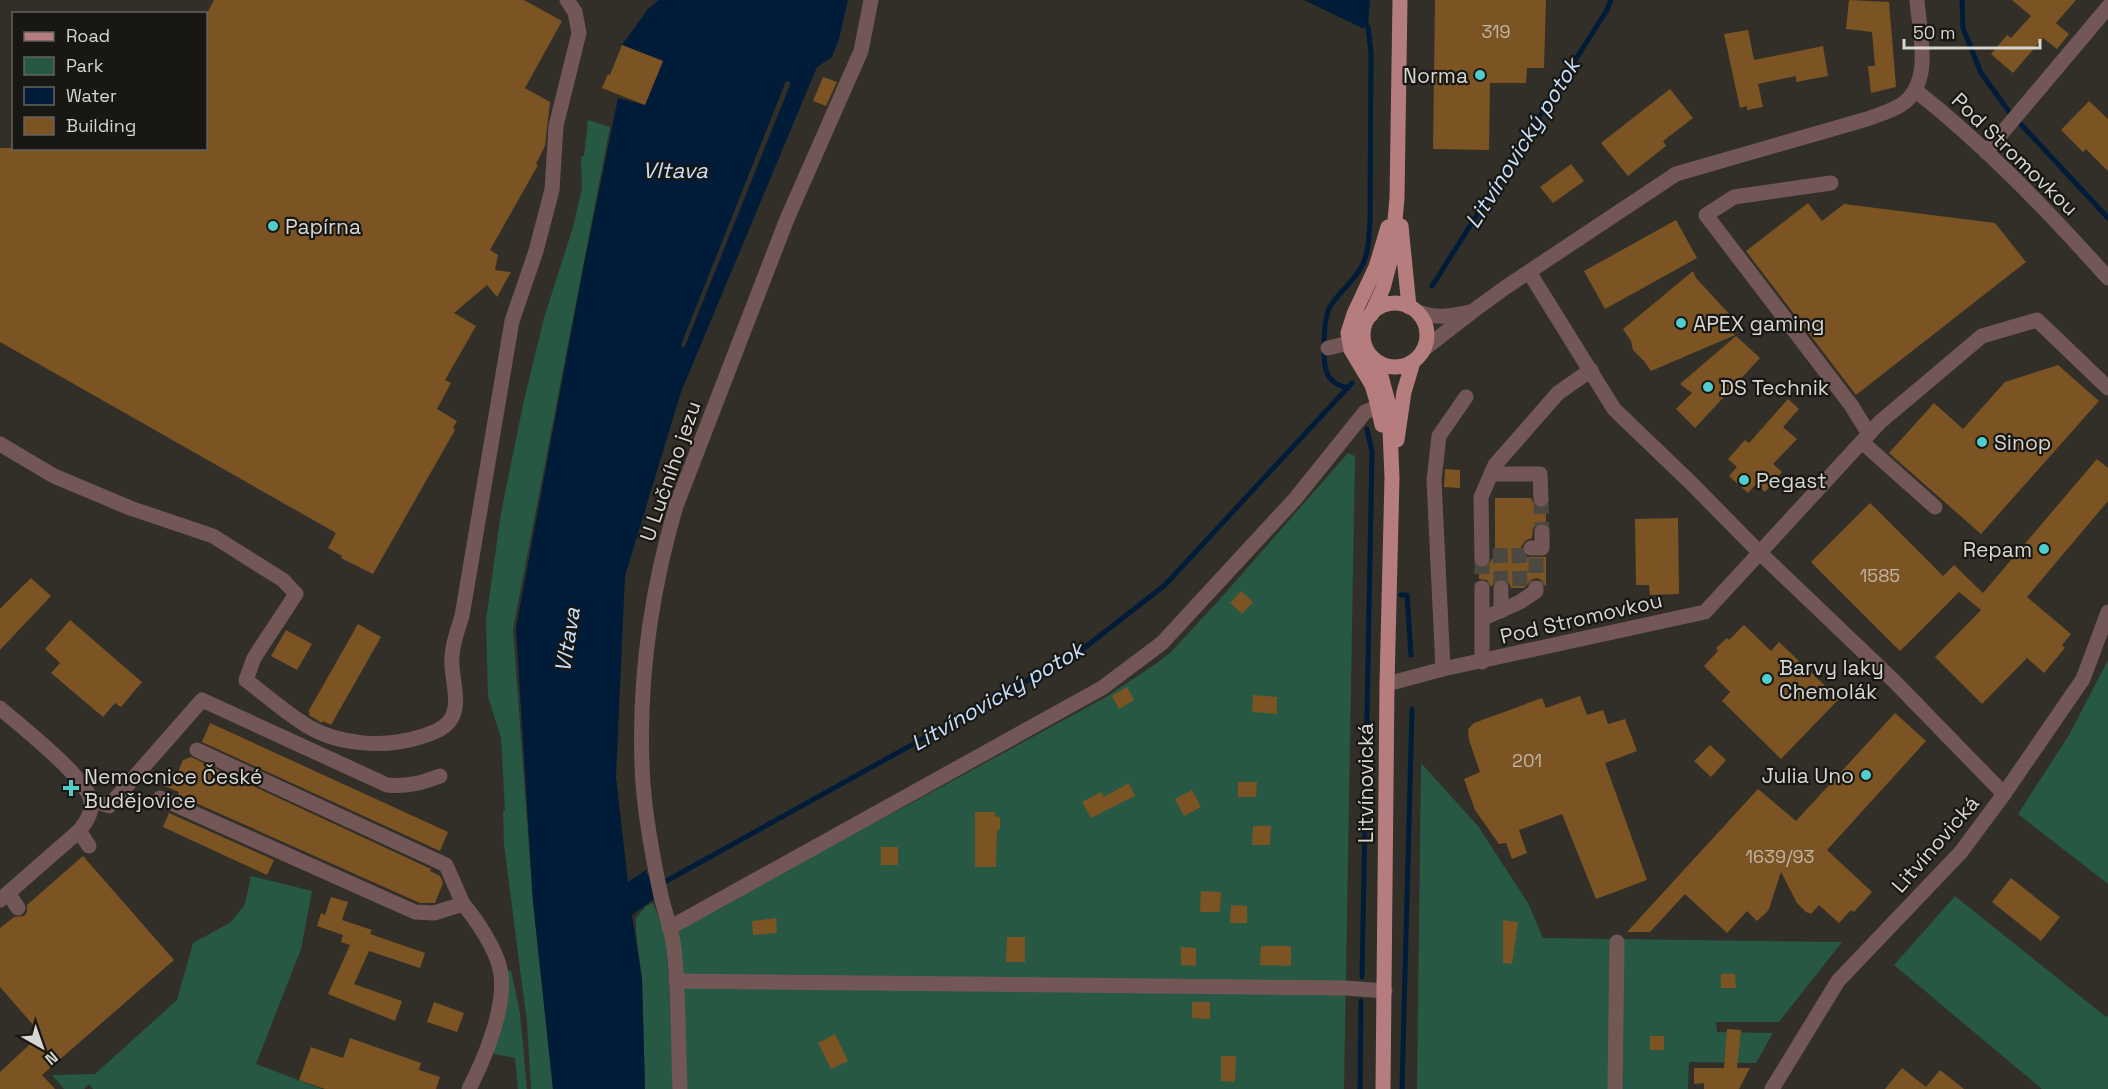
<svg xmlns="http://www.w3.org/2000/svg" width="2108" height="1089" viewBox="0 0 2108 1089" font-family="'Space Grotesk',sans-serif">
  <style>
    .green { fill: #265844 }
    .water { fill: #001c39; fill-rule: evenodd }
    .lines { fill: none; stroke-linecap: round; stroke-linejoin: round }
    .stream { stroke: #001c39; stroke-width: 5 }
    .building { fill: #7c5423 }
    .minor-tunnel { stroke: #4a4840; stroke-width: 15; stroke-dasharray: 15 8; stroke-linecap: butt }
    .minor { stroke: #735757; stroke-width: 15 }
    .major { stroke: #b67d7e; stroke-width: 15 }
    .poi-dot { fill: #52cdcd; stroke: #181713; stroke-width: 2 }
    .labels { text-anchor: middle; dominant-baseline: central; stroke-width: 4.5; stroke-linejoin: round; paint-order: stroke }
    .number-label { font-size: 18px; fill: #c0b6a5 }
    .poi-label { font-size: 21px; fill: #d7d6d0; stroke: #181713; text-anchor: start }
    .street-label { font-size: 21px; fill: #d7d6d0; stroke: #181713 }
    .water-label { font-size: 22px; font-style: italic; fill: #c7e0fb; stroke: #181713 }
  </style>
  <rect width="100%" height="100%" fill="#312f27"/>
  <g class="green">
    <path d="M588 120 610 127 513 629 533 902 553 1089H531L527 1023 504 844 503 811 505 810 501 738 488 697 486 620 501 513 524 400 544 318 573 227 582 189 581 157 584 156Z"/>
    <path d="M1348 453 1355 456 1344 1089H680L669 928 723 907 755 885 908 805 1106 697 1157 663 1171 652 1220 599Z"/>
    <path d="M2108 660V884L2018 814 2069 735Z"/>
    <path d="M1421 763 1478 826 1528 903 1543 938 1842 942 1779 1022H1716L1717 1032 1773 1033 1756 1063 1689 1062 1688 1089H1417Z"/>
    <path d="M251 876 312 891 301 949 256 1064 322 1089H93L89 1084 84 1089H64L52 1075 95 1074 177 1000 193 943 231 922 245 904Z"/>
    <path d="M1955 896 2106 1017 2108 1016V1089H2042L1894 965Z"/>
    <path d="M653 903 666 935 675 1089H645L642 979 636 932V918L646 906Z"/>
    <path d="M511 970 520 1013 527 1089H518L515 1058 494 1054 493 1051 504 972Z"/>
  </g>
  <g class="water">
    <path d="M659 0H848L839 39 832 57 817 67 681 392 625 576 616 777 628 882 646 870 648 876 649 875 654 899 632 915 642 979 645 1089H553L533 902 516 628 583 269 618 98 645 105 663 61 622 45 648 9ZM786 81 790 82V85L685 346 683 348 681 345Z"/>
    <path d="M1304 0H1370L1368 27 1362 28Z"/>
  </g>
  <g class="lines">
    <g class="stream">
      <path d="M1962 0 1963 28 1981 73 2010 113"/>
      <path d="M2017 120 2108 218"/>
      <path d="M1432 286 1607 10 1611 0"/>
      <path d="M1348 388C1340 386 1334 384 1329 377 1321 365 1323 317 1331 305 1340 291 1354 281 1362 266 1369 252 1369 235 1370 221L1371 52 1368 27"/>
      <path d="M1401 595H1407L1411 655"/>
      <path d="M661 884 1079 652 1165 585 1352 383"/>
      <path d="M1362 977 1372 452 1367 429"/>
      <path d="M1360 1089 1361 1001"/>
      <path d="M1402 1089 1412 709"/>
    </g>
  </g>
  <g class="building">
    <path d="M214 0H524L562 21 525 88 550 102 545 146 536 164 538 165 490 250 498 255 495 270 511 272 497 297 487 285 454 313 476 326 445 380 451 383 437 409 457 421 453 428 455 430 373 574 341 558 342 556 328 548 336 533 0 342V148H206V15Z"/>
    <path d="M1435 0H1546L1544 68H1527L1526 83H1490L1489 150 1433 149Z"/>
    <path d="M1849 0 1889 2 1896 87 1871 93 1868 66H1875L1872 32 1846 29Z"/>
    <path d="M2012 0H2076L2056 23 2069 34 2057 49 2043 38 2013 73 1991 54 2007 35 2011 38 2031 16Z"/>
    <path d="M1748 30 1754 60 1823 46 1828 76 1796 82V76L1758 84 1763 107 1747 110V106L1740 108 1724 34Z"/>
    <path d="M622 45 663 61 645 105 602 88 608 74 610 75Z"/>
    <path d="M823 77 837 82 826 106 813 101Z"/>
    <path d="M1670 89 1693 118 1663 141 1666 146 1628 176 1601 143Z"/>
    <path d="M2089 101 2108 119V171L2086 149 2083 152 2061 130Z"/>
    <path d="M1571 164 1584 181 1553 203 1540 187Z"/>
    <path d="M1808 203 1822 221 1844 204 1995 223 2026 262 1856 395 1746 251Z"/>
    <path d="M1676 220 1697 258 1605 309 1584 271Z"/>
    <path d="M1693 271 1696 278 1732 317 1724 325 1735 335 1651 371 1644 361 1633 350 1631 341 1623 329Z"/>
    <path d="M1736 336 1760 358 1695 428 1676 409 1692 393 1680 384Z"/>
    <path d="M2058 365 2099 401 1981 534 1889 453 1934 403 1963 429 2005 382Z"/>
    <path d="M1788 399 1799 409 1783 427 1797 439 1773 464 1782 472 1765 492 1756 484 1748 493 1729 476 1737 467 1728 459 1745 440 1749 443Z"/>
    <path d="M2097 459 2108 468V501L2027 597 2071 634 2062 645 2065 648 2044 673 2027 658 1982 704 1935 657 1981 610 1959 592 1900 651 1811 562 1870 503 1943 576 1954 565 1983 593Z"/>
    <path d="M1445 469 1460 470V488L1444 487Z"/>
    <path d="M1495 498H1531L1536 507 1541 509 1546 507V523L1537 524 1533 528 1532 538 1526 540 1521 547 1522 552 1527 557H1546V587L1541 580 1537 578 1531 580 1524 588H1511L1509 583 1502 578 1496 580 1491 587 1487 580 1479 579V568H1486L1492 559H1495Z"/>
    <path d="M1678 518 1679 594 1650 595 1649 585H1636L1635 519Z"/>
    <path d="M31 578 51 596 0 650V609Z"/>
    <path d="M1241 591 1253 602 1242 614 1230 603Z"/>
    <path d="M70 620 142 682 121 707 115 703 103 717 51 673 60 663 45 649Z"/>
    <path d="M358 624 381 637 331 725 323 721 322 723 309 715 310 713 308 712Z"/>
    <path d="M1744 625 1771 651 1779 642 1839 699 1781 759 1722 701 1730 692 1704 666 1718 651 1716 648 1727 638 1729 640Z"/>
    <path d="M286 630 312 644 297 670 271 656Z"/>
    <path d="M1127 687 1134 700 1119 709 1112 696Z"/>
    <path d="M1253 695 1277 697V714L1252 712Z"/>
    <path d="M1580 696 1587 715 1603 710 1608 724 1625 719 1637 751 1605 763 1647 880 1596 899 1562 814 1519 830 1527 853 1512 859 1506 843 1499 844 1475 810 1464 779 1480 772 1469 740 1468 729 1474 723 1542 698 1546 708Z"/>
    <path d="M1895 713 1926 741 1827 850 1872 892 1854 912 1851 910 1839 923 1819 905 1811 914 1806 912 1797 903 1781 872 1769 909 1766 913 1757 921 1747 911 1727 933 1685 894 1650 932H1627L1758 789 1796 821Z"/>
    <path d="M210 723 448 832 440 851 202 742Z"/>
    <path d="M1710 745 1726 760 1711 777 1694 761Z"/>
    <path d="M191 757 431 869 430 871 440 876 443 883 435 903H420L178 795 179 792 162 785 170 770 177 774 183 760Z"/>
    <path d="M1238 782H1257L1256 797H1238Z"/>
    <path d="M1129 783 1135 796 1091 818 1082 802 1101 792 1104 797Z"/>
    <path d="M1192 790 1201 807 1184 816 1175 799Z"/>
    <path d="M975 812H995V816L1000 817V830H997L996 867H975Z"/>
    <path d="M169 813 274 860 267 875 163 827Z"/>
    <path d="M1253 826H1271L1270 845H1252Z"/>
    <rect x="881" y="847" width="17" height="18"/>
    <path d="M83 856 174 960 42 1075 55 1089H0V1072L41 1034 0 987V928L14 917 24 916 27 912V905Z"/>
    <path d="M2011 878 2060 917 2041 941 1992 902Z"/>
    <path d="M1201 891 1221 892 1220 912H1200Z"/>
    <path d="M331 897 348 902 342 920 372 930 370 934 425 953 420 968 369 951 354 984 402 1001 395 1021 328 994 350 945 341 942 343 935 317 926 321 913 325 915Z"/>
    <path d="M1231 905 1247 906V923H1230Z"/>
    <path d="M776 918 777 933 753 935 752 921Z"/>
    <path d="M1503 920 1518 922 1512 964 1503 963Z"/>
    <path d="M1007 937H1025V962H1006Z"/>
    <path d="M1261 946H1291V966L1260 965Z"/>
    <path d="M1181 947 1196 948V966L1181 965Z"/>
    <path d="M1721 974H1735L1736 988H1721Z"/>
    <path d="M434 1002 464 1013 457 1032 427 1022Z"/>
    <path d="M1192 1002H1210V1019L1192 1018Z"/>
    <path d="M1727 1029 1741 1030 1737 1068H1750L1739 1089H1704V1083L1694 1084V1068H1724Z"/>
    <path d="M835 1034 848 1061 831 1069 818 1043Z"/>
    <rect x="1650" y="1036" width="14" height="14"/>
    <path d="M350 1038 421 1063 419 1070 440 1077 436 1089H325L299 1080 311 1047 343 1058Z"/>
    <path d="M1221 1056H1236L1235 1082 1221 1081Z"/>
    <path d="M1902 1068 1926 1087 1940 1070 1964 1089H1885Z"/>
  </g>
  <g class="lines">
    <g class="minor-tunnel">
      <path d="M1541 499 1542 532"/>
      <path d="M1500 548 1501 588"/>
      <path d="M1519 548 1520 588"/>
      <path d="M1536 558V588"/>
      <path d="M1482 559V588"/>
    </g>
    <g class="minor">
      <path d="M1915 90C1986 146 2048 211 2108 278"/>
      <path d="M1986 152 2108 7"/>
      <path d="M1831 183 1734 197 1706 215 1851 405 1869 434"/>
      <path d="M1529 272 1614 409 1691 483 1760 553 1895 682 2004 794"/>
      <path d="M1418 312C1436 319 1451 316 1470 312"/>
      <path d="M1328 348 1349 343"/>
      <path d="M1424 349 1473 311 1506 287 1676 174 1867 119C1880 114 1894 111 1905 102 1933 78 1919 31 1917 0"/>
      <path d="M1862 442 1935 507"/>
      <path d="M0 444 54 476 130 508 213 536 283 580 296 594 254 658 246 680C267 696 287 714 309 727 340 745 386 748 420 737 433 733 448 728 453 715 460 697 450 674 452 656 453 642 458 628 462 616L512 321 536 251 552 190 556 126 579 33 575 12 567 0"/>
      <path d="M1491 474H1540L1541 499"/>
      <path d="M1531 548H1542V532"/>
      <path d="M1482 559 1481 497 1495 465 1558 393 1591 370"/>
      <path d="M1482 588V662"/>
      <path d="M1501 588V611"/>
      <path d="M1482 619 1520 602 1536 591V588"/>
      <path d="M1443 669 1434 480 1439 436 1466 397"/>
      <path d="M1387 684 1443 669 1705 612 1880 422 1982 336 2037 320 2108 388"/>
      <path d="M0 708C19 725 89 779 91 802 92 814 86 822 79 831L0 900"/>
      <path d="M197 750 446 865 463 904"/>
      <path d="M160 798 415 912 434 913 463 904C476 919 496 949 500 969 508 1003 485 1058 469 1089"/>
      <path d="M91 800 109 806 202 700 387 785C407 787 421 783 440 776"/>
      <path d="M79 831 89 846"/>
      <path d="M8 893 18 908"/>
      <path d="M669 928 1102 688 1162 643 1295 499 1365 412 1378 407"/>
      <path d="M676 981 1346 988 1385 991"/>
      <path d="M680 1089C678 1043 679 995 674 948 672 931 665 913 661 896 653 859 646 821 643 784 637 690 650 595 676 506L787 219 861 51 871 0"/>
      <path d="M1615 1089 1617 942"/>
      <path d="M1772 1089 1838 981 1961 852 2004 794 2083 679 2108 612"/>
    </g>
    <g class="major">
      <path d="M1401 226 1409 307"/>
      <circle cx="1395" cy="335" r="32"/>
      <path d="M1371 315 1383 288 1392 254 1397 198 1400 0"/>
      <path d="M1371 357 1381 376 1389 406 1392 478 1387 684 1383 1089"/>
      <path d="M1382 425 1376 398 1372 385 1351 350 1348 333 1354 314 1376 267 1388 227"/>
      <path d="M1397 440 1404 392 1413 362"/>
    </g>
  </g>
  <g class="poi-dot">
    <circle cx="1480" cy="75" r="6"/>
    <circle cx="273" cy="226" r="6"/>
    <circle cx="1681" cy="323" r="6"/>
    <circle cx="1708" cy="387" r="6"/>
    <circle cx="1982" cy="442" r="6"/>
    <circle cx="1744" cy="480" r="6"/>
    <circle cx="2044" cy="549" r="6"/>
    <circle cx="1767" cy="679" r="6"/>
    <circle cx="1866" cy="775" r="6"/>
    <path d="M68 779h6v6h6v6h-6v6h-6v-6h-6v-6h6z"/>
  </g>
  <g class="labels">
    <g class="number-label">
      <text x="1496" y="31">319</text>
      <text x="1880" y="575">1585</text>
      <text x="1527" y="760">201</text>
      <text x="1780" y="856">1639/93</text>
    </g>
    <g class="poi-label">
      <text x="1468" y="75" text-anchor="end">Norma</text>
      <text x="285" y="226">Papírna</text>
      <text x="1693" y="323">APEX gaming</text>
      <text x="1720" y="387">DS Technik</text>
      <text x="1994" y="442">Sinop</text>
      <text x="1756" y="480">Pegast</text>
      <text x="2032" y="549" text-anchor="end">Repam</text>
      <text x="1779" y="667">Barvy laky<tspan x="1779" dy="24">Chemolák</tspan></text>
      <text x="1854" y="775" text-anchor="end">Julia Uno</text>
      <text x="84" y="776">Nemocnice České<tspan x="84" dy="24">Budějovice</tspan></text>
    </g>
    <g class="street-label">
      <text transform="translate(2015 154) rotate(44)">Pod Stromovkou</text>
      <text transform="translate(670 471) rotate(-71)">U Lučního jezu</text>
      <text transform="translate(1581 618) rotate(-13)">Pod Stromovkou</text>
      <text transform="translate(1365 783) rotate(-90)">Litvínovická</text>
      <text transform="translate(1935 844) rotate(-49)">Litvínovická</text>
    </g>
    <g class="water-label">
      <text transform="translate(1522 143) rotate(-58)">Litvínovický potok</text>
      <text x="675" y="170">Vltava</text>
      <text transform="translate(567 640) rotate(-81)">Vltava</text>
      <text transform="translate(997 696) rotate(-30)">Litvínovický potok</text>
    </g>
  </g>
  <rect x="12" y="12" width="195" height="138" fill="#181713" stroke="#64635f" stroke-width="1.5"/>
  <rect x="24" y="32" width="30" height="9" fill="#b67d7e" stroke="#64635f" stroke-width="1.5"/>
  <text x="66" y="42" font-size="18" fill="#d7d6d0">Road</text>
  <rect x="24" y="57" width="30" height="18" fill="#265844" stroke="#64635f" stroke-width="1.5"/>
  <text x="66" y="72" font-size="18" fill="#d7d6d0">Park</text>
  <rect x="24" y="87" width="30" height="18" fill="#001c39" stroke="#64635f" stroke-width="1.5"/>
  <text x="66" y="102" font-size="18" fill="#d7d6d0">Water</text>
  <rect x="24" y="117" width="30" height="18" fill="#7c5423" stroke="#64635f" stroke-width="1.5"/>
  <text x="66" y="132" font-size="18" fill="#d7d6d0">Building</text>
  <g transform="translate(42 1047) rotate(140)" stroke="#181713" stroke-width="4.5" paint-order="stroke">
  <path d="M0-4.5L10 22L0 15L-10 22Z" fill="#d7d6d0"/>
  <text y="-9" font-size="16" font-weight="bold" text-anchor="middle" fill="#d7d6d0">N</text>
  </g>
  <path d="M1904 39v9h136v-9" fill="none" stroke="#d7d6d0" stroke-width="3"/>
  <text x="1913" y="39" font-size="18" fill="#d7d6d0" stroke="#181713" stroke-width="4.5" paint-order="stroke">50 m</text>
</svg>
